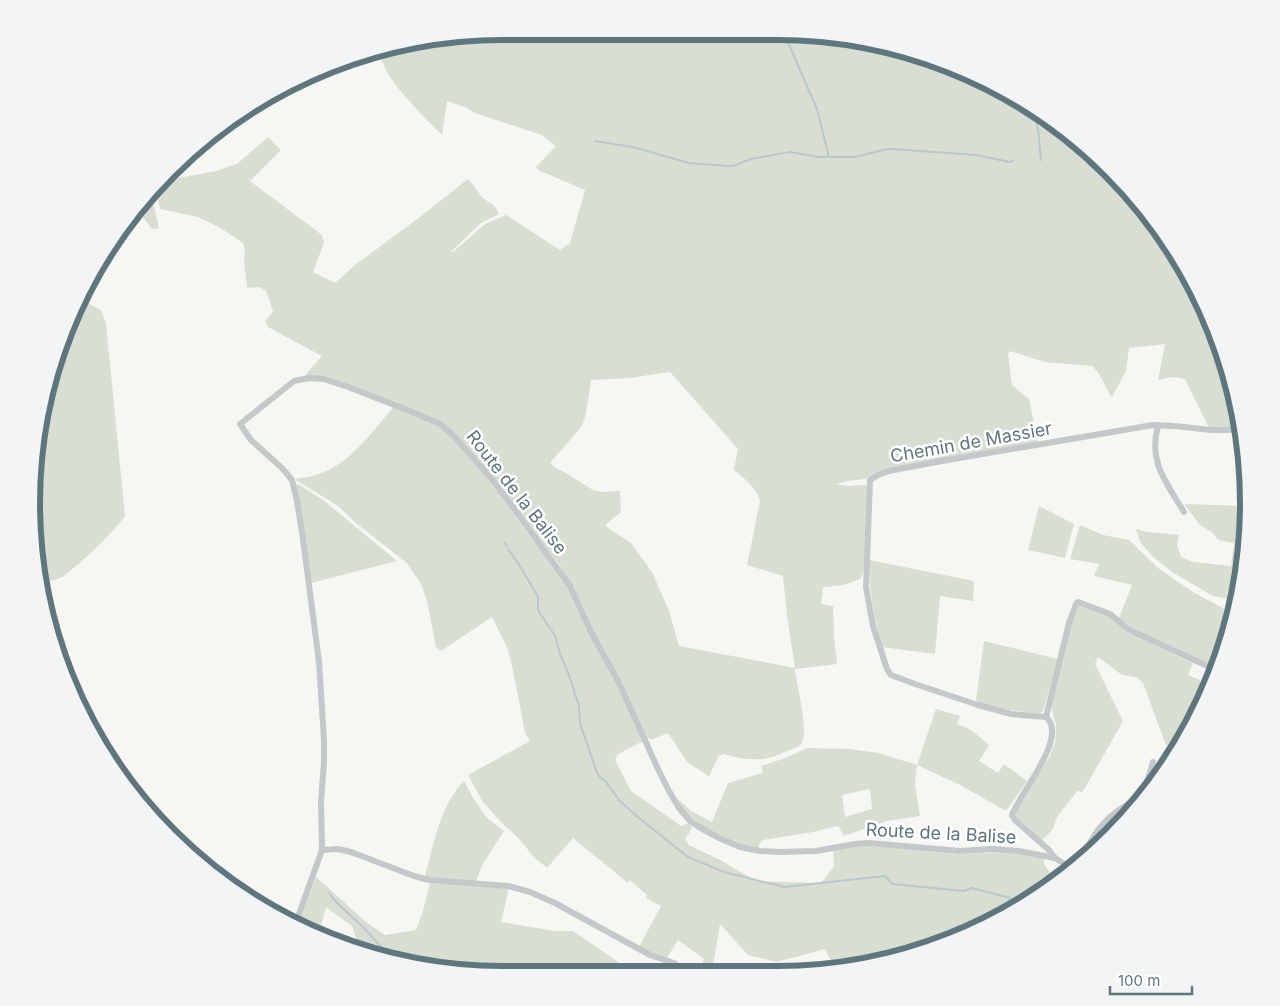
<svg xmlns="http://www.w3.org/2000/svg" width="1280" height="1006" viewBox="0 0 1280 1006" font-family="Inter,sans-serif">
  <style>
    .green { fill: #d9ded3; fill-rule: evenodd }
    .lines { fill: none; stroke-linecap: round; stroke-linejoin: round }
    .stream { stroke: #b9c8ca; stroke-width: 2 }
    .minor { stroke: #c3c8ca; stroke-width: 6 }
    .labels { text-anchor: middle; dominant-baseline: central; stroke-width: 5; stroke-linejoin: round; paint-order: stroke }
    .street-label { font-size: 18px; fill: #60767f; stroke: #fff }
    .rim { fill: none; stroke: #60767f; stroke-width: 6 }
  </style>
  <rect width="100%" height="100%" fill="#f6f6f3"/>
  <g class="green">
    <path d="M503 31 808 32 929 56 1013 95 1088 148 1185 267 1224 351 1241 426 1227 429 1209 428 1185 379 1172 377 1158 380 1165 344 1129 348 1126 371 1112 397C1104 387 1102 374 1092 366L1045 362 1010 351 1008 354 1012 385 1029 399 1038 442 895 468 878 472 865 479 848 481 836 484 849 486 867 485 865 561 863 573 860 579 844 585 823 587 821 604 833 606 834 636 837 664 795 669C796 683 810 734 801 744 797 749 786 751 780 754 763 762 742 760 724 754L719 756 709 776 687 762 668 733 651 740 649 738 618 754 615 760 631 791 681 826 689 823 692 828 685 839 689 845 720 860 756 881 821 883 834 866 833 851 861 845H869L957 854 1009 852 1044 857V864L1056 881 1013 911 928 950 830 969 831 961 825 949 777 962 748 955 720 924 712 972 718 974H698L704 959 678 940 667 958 650 952 639 947 661 906 646 898 647 895 630 880 628 883 573 838 547 868 534 857 519 839 498 819 483 802 468 775 530 741 525 733 513 670 507 647 492 617 441 651 436 647 427 601 421 584 407 563 357 524 338 506 296 480 297 478C303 478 310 477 316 475 350 465 372 432 394 406L437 425 450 434 486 474 498 490 520 523 556 571 561 567 523 520 497 482 452 431 437 421 332 380 307 376 306 374 322 356 268 327 265 321 273 311 266 291 260 287 247 288 244 261 245 251 243 243 219 227 198 217 160 209 155 189 159 183 173 179 216 171 237 164 268 137 281 150 250 181 322 235 324 243 313 272 335 283 355 265 416 220 468 179C473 184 477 190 481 196 488 204 494 201 499 214L481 223 451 252H453L485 224 506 215 560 250 570 243 585 190 538 170 536 167 556 146 542 135 475 113 467 108 447 101 442 135C425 118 407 100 392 80 386 71 382 59 375 50L381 47ZM670 372 738 449 734 470C746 480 755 486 760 501L747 565 783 576 787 615 795 668 679 646 669 611 652 572 630 542 612 531 605 525 621 512 620 491 604 492 593 490 564 472 553 466 550 463 582 426 586 414 591 380 629 378Z"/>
    <path d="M151 193 159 228 152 229 138 211Z"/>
    <path d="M81 300 101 310 106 324 125 516C111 534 94 551 76 566 72 569 68 573 64 576 58 580 49 581 41 581L31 503 47 381Z"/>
    <path d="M298 484 323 500 397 561 311 583 296 485Z"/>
    <path d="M1184 504 1247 506 1248 534 1237 601 1213 596 1172 572 1152 556 1140 542 1136 529 1148 532 1179 535 1177 544 1181 557 1193 562 1231 566 1234 543 1218 540 1212 532 1200 525Z"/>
    <path d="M1039 506 1074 524 1065 558 1028 550Z"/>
    <path d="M1080 525 1103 535 1129 540 1158 568 1193 592 1221 607 1231 614 1232 626 1229 634 1225 633 1215 662 1208 664 1135 630 1119 618 1132 585 1094 576 1099 564 1070 559Z"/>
    <path d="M869 560 974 581 973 601 940 596 935 654 882 647C874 616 869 592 869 560Z"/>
    <path d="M1077 606C1101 605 1140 635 1161 647 1171 653 1182 658 1193 663L1188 675 1200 680V686L1208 690 1200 711 1179 746 1166 745 1143 683 1136 677 1122 675 1098 657 1095 664 1123 721 1082 793 1078 790 1057 817 1053 829 1042 840 1016 817V810L1050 756 1055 743 1056 725 1051 707 1072 620Z"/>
    <path d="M984 641 1058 659 1043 711 1039 714 995 708 976 701Z"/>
    <path d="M936 709 960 716 957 724 971 730 989 745 979 761 998 773 1004 764 1027 781 1006 811 960 785 917 765 915 784 920 816 887 821 844 836 838 826 813 832 763 840 759 844V850C730 843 694 828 677 802L679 800 691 811 712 822 728 783 763 773 761 766 785 758 807 748 849 749 879 753 917 765ZM870 789 872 809 845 817 842 795Z"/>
    <path d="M464 781 473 798 487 818 504 831 482 865 476 881 432 878 425 876C434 843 440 806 464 781Z"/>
    <path d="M316 877 366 922 385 935 416 930 423 911 430 883 509 888 501 922 555 931H573L624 966 621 974 503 975 411 966 352 948 357 941 352 926 326 907 318 936 299 926 300 920Z"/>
  </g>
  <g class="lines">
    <g class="stream">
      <path d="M786 32 787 40 817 109 829 157"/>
      <path d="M1035 110 1038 130 1041 160"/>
      <path d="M595 141 633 147 689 163 728 166H733L751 159 790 152 819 157H855L883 150 891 149 976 155 1005 161 1010 162 1013 161"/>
      <path d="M505 543 507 546"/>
      <path d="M508 549 520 566 538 597V610L555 636 560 654 569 675 579 706 580 724 598 775 606 782 620 801 639 818 688 857 724 872 784 887 885 876 892 884 964 891 972 888 1010 898"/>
      <path d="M329 893 336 902 363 927 384 950 410 960 470 972"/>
    </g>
    <g class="minor">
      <path d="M1158 426C1148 462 1166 482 1184 512"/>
      <path d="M1046 717 1069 623 1076 604 1078 602 1110 614 1127 628 1134 632 1216 670"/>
      <path d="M322 850 338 849 351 852 414 876 429 880 508 886 530 892 555 903 650 955 674 963 688 974"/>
      <path d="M1080 864C1087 846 1099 825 1115 813 1124 805 1135 802 1142 791 1148 783 1150 772 1153 762"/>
      <path d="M1074 868 1066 865 1055 858 1049 850 1015 820 1012 815C1020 793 1069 737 1046 717L1011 714 978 705 915 684 891 675 887 669 873 626 866 587 870 480 878 475 889 471 942 461 1153 425C1160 426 1166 425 1173 426 1199 428 1215 433 1242 428"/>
      <path d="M296 925 299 914 322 850 321 802 324 762V740L319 662 303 539 297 501 292 480 282 468 251 440 240 424 294 381 309 378 324 379 348 387 410 411 440 424 454 436 496 484 570 586 591 632 618 681 658 769 669 791 679 808 690 821 699 827 719 838 740 847 760 851 779 852 816 851 855 844 869 843 960 851 993 849 1019 851 1055 858"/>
    </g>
  </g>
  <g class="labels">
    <g class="street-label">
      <text transform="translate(971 442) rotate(-10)">Chemin de Massier</text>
      <text transform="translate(517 492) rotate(52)">Route de la Balise</text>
      <text transform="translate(941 833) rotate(3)">Route de la Balise</text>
    </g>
  </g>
  <path d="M0 0H1280V1006H0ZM503 40H777A463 463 0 0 1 1240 503V503A463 463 0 0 1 777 966H503A463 463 0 0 1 40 503V503A463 463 0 0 1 503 40Z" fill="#f2f4f5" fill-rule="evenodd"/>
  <path class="rim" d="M503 40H777A463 463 0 0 1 1240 503V503A463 463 0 0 1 777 966H503A463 463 0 0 1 40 503V503A463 463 0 0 1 503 40Z"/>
  <path d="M1110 986v8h82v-8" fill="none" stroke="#60767f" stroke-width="2.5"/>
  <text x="1118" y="986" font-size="15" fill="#60767f" stroke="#ffffff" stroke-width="4" paint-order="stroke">100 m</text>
</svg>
